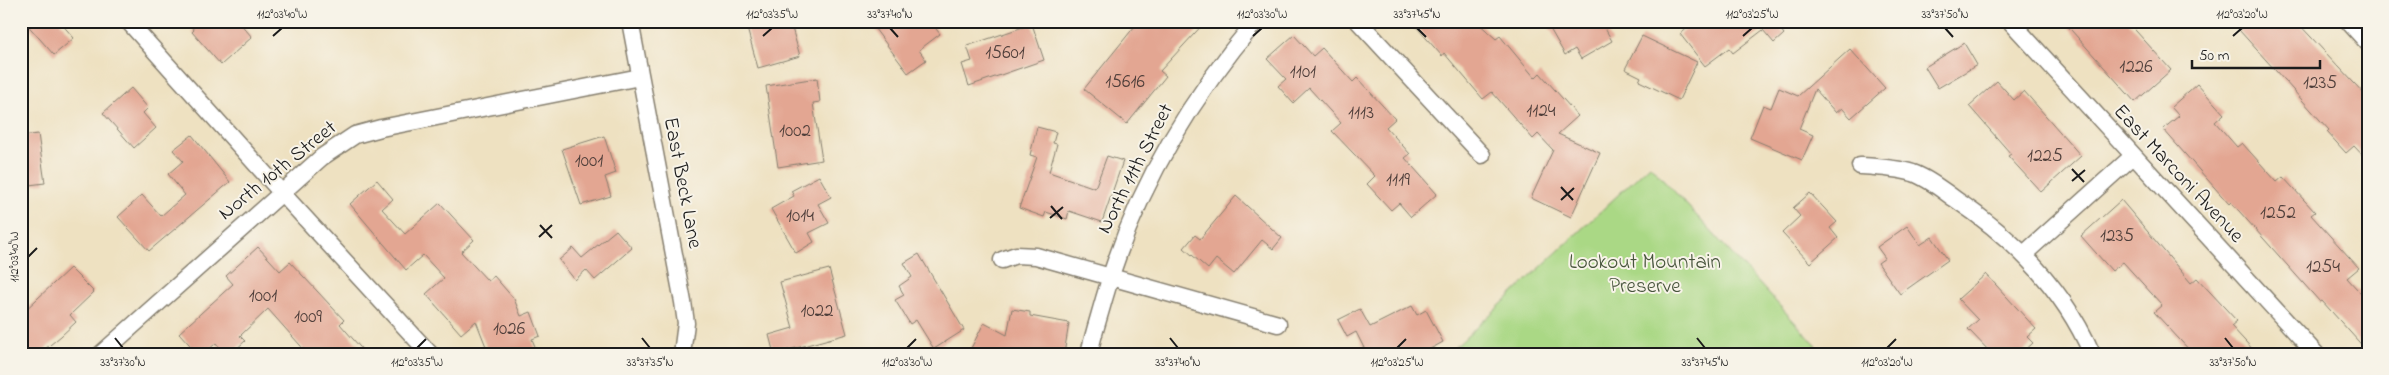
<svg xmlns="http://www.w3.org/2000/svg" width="2389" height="375" viewBox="0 0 2389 375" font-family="'Indie Flower',sans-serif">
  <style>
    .green { fill: #aad885; stroke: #637a50 }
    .building { fill: #e3a692 }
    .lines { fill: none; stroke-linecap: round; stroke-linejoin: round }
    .minor-casing { stroke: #857e6e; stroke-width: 19 }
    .minor { stroke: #fff; stroke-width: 16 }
    .ticks { fill: none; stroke: #1c1c1c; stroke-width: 2 }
    .labels { text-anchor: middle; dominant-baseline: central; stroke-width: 4; stroke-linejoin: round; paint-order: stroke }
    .number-label { font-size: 19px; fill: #4e3e3a }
    .street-label { font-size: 21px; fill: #1c1c1c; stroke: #f7f3e8 }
    .park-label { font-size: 21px; fill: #47543c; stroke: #f7f3e8 }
    .neatline { fill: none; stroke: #1c1c1c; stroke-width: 2 }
    .ticks-label { font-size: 12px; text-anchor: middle; fill: #1c1c1c }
  </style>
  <rect width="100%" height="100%" fill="#f7f3e8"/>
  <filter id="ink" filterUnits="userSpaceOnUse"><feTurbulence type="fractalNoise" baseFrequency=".02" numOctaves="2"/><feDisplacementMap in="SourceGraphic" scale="10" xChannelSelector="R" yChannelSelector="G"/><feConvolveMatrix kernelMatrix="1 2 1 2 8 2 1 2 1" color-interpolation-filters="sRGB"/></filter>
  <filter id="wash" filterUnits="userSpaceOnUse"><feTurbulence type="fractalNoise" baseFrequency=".0096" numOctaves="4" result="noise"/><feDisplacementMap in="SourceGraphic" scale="20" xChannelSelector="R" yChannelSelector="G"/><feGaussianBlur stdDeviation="1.12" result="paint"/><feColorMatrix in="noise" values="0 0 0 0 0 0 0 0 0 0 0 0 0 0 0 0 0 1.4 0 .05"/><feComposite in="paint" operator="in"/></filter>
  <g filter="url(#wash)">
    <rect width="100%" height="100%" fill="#eee1c1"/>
    <path class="green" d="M1650 165 1824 354H1448Z"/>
    <g id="blocks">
      <g class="building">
        <path d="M24 21H59L74 38 54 55Z"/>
        <path d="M187 21H238L252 37 221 65 192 32 194 30Z"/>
        <path d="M745 21H790L800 56 758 68Z"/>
        <path d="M869 21H913L917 27 925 21H930L940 34 919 50 926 60 908 73Z"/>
        <path d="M1139 21H1206L1160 71 1166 76 1127 124 1084 89Z"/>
        <path d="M1411 21H1476L1496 39 1500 36 1535 78 1540 73 1578 116 1558 134 1600 153 1571 217 1531 198 1553 150 1538 134 1533 139 1492 92 1483 99 1444 53 1442 56Z"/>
        <path d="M1560 21H1601L1612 41 1581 59 1575 49 1565 55 1549 27Z"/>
        <path d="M1697 21H1774L1784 34 1774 43 1763 30 1733 53 1729 48 1705 66 1680 34Z"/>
        <path d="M2063 21H2127L2171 70 2135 102Z"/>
        <path d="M2249 21H2296L2368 98V161L2354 146 2346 153 2327 132 2329 130 2239 30Z"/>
        <path d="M1032 24 1044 60 969 86 962 64 972 61 967 46Z"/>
        <path d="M1294 35 1313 56 1322 48 1353 82 1357 78 1395 119 1386 127 1410 154 1405 158 1437 194 1411 217 1399 203 1391 210 1367 184 1375 176 1332 131 1341 123 1309 88 1293 103 1278 86 1286 79 1267 59Z"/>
        <path d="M1642 36 1697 62 1679 100 1639 81 1641 77 1625 69Z"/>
        <path d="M1964 43 1977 65 1938 88 1925 67Z"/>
        <path d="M1850 49 1885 88 1851 118 1842 108 1836 113 1815 89 1799 129 1813 135 1802 160 1750 138 1763 105 1771 108 1779 88 1798 96Z"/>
        <path d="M817 78 820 102 813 103 822 160 778 167 766 86Z"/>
        <path d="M1997 81 2014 100 2024 91 2081 156 2041 192 2008 156 2011 154 1969 106Z"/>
        <path d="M2197 84 2224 114 2215 122 2237 147 2242 143 2277 182 2283 177 2315 212 2311 215 2359 268 2347 278 2368 301V352L2322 301 2320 302 2231 202 2229 204 2163 129 2179 116 2171 107Z"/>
        <path d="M131 88 148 108 143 113 156 128 134 148 103 113Z"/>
        <path d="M1037 127 1056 132 1053 143 1057 144 1049 172 1095 188 1107 156 1123 161 1102 222 1069 211 1067 219 1046 212 1044 217 1019 208 1037 157 1030 155Z"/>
        <path d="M38 134 45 183 21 186V136Z"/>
        <path d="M192 135 230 182 149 251 118 217 142 195 161 216 185 195 168 174 183 161 173 150Z"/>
        <path d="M604 136 616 173 605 177 611 196 581 205 562 149Z"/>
        <path d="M819 176 831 197 818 204 829 223 809 233 814 242 796 253 771 209 794 196 791 191Z"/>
        <path d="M377 180 393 199 382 209 405 234 440 203 474 240 461 252 488 281 494 276 514 299 521 316 531 312 540 336 532 339 538 354H489L476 321 461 334 426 294 444 278 423 255 406 270 350 204Z"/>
        <path d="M1810 193 1837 222 1830 228 1838 238 1810 263 1782 233 1800 216 1793 208Z"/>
        <path d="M1236 196 1282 238 1273 249 1262 240 1234 274 1216 259 1208 269 1184 248 1195 235 1200 239Z"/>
        <path d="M2121 200 2191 283 2197 278 2237 321 2231 326 2257 354H2193L2154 312 2162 305 2123 262 2112 271 2081 236Z"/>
        <path d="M1907 226 1920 245 1932 237 1948 260 1900 294 1878 263 1885 258 1877 247Z"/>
        <path d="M616 230 632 248 595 280 586 270 575 280 559 260 573 248 582 258Z"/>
        <path d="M258 247 280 271 290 262 344 320 340 324 366 354H308L268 309 240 336 245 341 231 354H225L216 343 204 354H198L179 333 233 284 226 276Z"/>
        <path d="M919 254 964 330 934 349 916 320 910 324 895 300 904 295 899 286 912 277 904 263Z"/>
        <path d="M70 268 94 292 70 315 76 322 61 336 39 354H21V314Z"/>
        <path d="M829 269 847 334 774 354 769 335 793 328 780 282Z"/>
        <path d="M1986 274 2036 329 2027 337 2033 343 2021 354H1992L1968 329 1978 320 1958 299Z"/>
        <path d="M1412 306 1417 315 1426 310 1443 342 1421 354H1367L1356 332 1347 337 1338 320 1360 309 1370 327Z"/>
        <path d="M1012 309 1030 312V316L1069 323 1064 354H968L984 323 1007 335Z"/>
      </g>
    </g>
  </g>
  <g filter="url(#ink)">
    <use href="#blocks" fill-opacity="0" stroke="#857e6e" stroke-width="1"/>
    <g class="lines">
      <defs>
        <g id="minor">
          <path d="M128 21 281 192 430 354"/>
          <path d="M630 21 683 302 686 323 682 354"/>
          <path d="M1358 21 1482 155"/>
          <path d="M2348 21 2368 43"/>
          <path d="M2011 22 2316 354"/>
          <path d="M1860 166C1877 167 1896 168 1913 173 1928 178 1942 190 1955 199 2013 238 2064 289 2092 354"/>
          <path d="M2024 254 2133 156"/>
          <path d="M1002 260 1016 255 1036 256 1278 324"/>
          <path d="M101 354 322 157 355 135 381 128 640 77"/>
          <path d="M1089 354C1093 335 1099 317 1104 299 1133 194 1186 104 1256 21"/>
        </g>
      </defs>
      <use href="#minor" class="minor-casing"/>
      <use href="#minor" class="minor"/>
    </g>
  </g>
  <path class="ticks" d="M890 28 898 37M1417 28 1426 37M1945 28 1953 37M273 36 282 28M763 36 772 28M1253 36 1262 28M1743 36 1752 28M2233 36 2242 28M2072 169 2084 182M2072 181 2085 170M1561 187 1573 200M1561 200 1574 188M1051 206 1062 219M1050 218 1063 207M540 225 552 238M539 237 552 225M28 257 37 248M115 338 123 348M642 338 650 348M1170 338 1178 348M1697 338 1705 348M2225 338 2233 348M417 348 426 339M907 348 916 339M1397 348 1406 339M1887 348 1896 339"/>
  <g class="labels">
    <g class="number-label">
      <text x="1005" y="53">15601</text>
      <text x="2136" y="67">1226</text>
      <text x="1303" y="72">1101</text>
      <text x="1125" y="82">15616</text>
      <text x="2320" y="83">1235</text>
      <text x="1541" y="111">1124</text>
      <text x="1361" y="113">1113</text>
      <text x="795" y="131">1002</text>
      <text x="2045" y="156">1225</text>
      <text x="589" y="161">1001</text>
      <text x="1398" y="180">1119</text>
      <text x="2278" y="213">1252</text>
      <text x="800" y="216">1014</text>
      <text x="2117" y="236">1235</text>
      <text x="2323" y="267">1254</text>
      <text x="263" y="296">1001</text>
      <text x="817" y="311">1022</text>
      <text x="308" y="317">1009</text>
      <text x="509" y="329">1026</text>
    </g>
    <g class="street-label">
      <text transform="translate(1136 169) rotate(-63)">North 11th Street</text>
      <text transform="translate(278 171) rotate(-39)">North 10th Street</text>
      <text transform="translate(2178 174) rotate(47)">East Marconi Avenue</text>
      <text transform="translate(682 183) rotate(79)">East Beck Lane</text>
    </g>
    <g class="park-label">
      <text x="1645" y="263">Lookout Mountain<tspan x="1645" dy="24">Preserve</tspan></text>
    </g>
  </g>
  <rect width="2389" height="375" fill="none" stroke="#f7f3e8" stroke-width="55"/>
  <path d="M2192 60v8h128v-8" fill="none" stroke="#1c1c1c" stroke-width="2.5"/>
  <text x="2199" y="60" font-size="15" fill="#1c1c1c" stroke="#f7f3e8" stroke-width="4" paint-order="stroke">50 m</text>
  <rect x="28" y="28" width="2334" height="320" class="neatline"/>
  <g class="ticks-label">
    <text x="282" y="18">112°03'40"W</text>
    <text x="772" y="18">112°03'35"W</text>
    <text x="890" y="18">33°37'40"N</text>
    <text x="1262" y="18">112°03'30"W</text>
    <text x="1417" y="18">33°37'45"N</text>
    <text x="1752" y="18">112°03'25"W</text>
    <text x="1945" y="18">33°37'50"N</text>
    <text x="2242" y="18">112°03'20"W</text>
    <text transform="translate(14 257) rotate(-90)" y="4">112°03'40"W</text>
    <text x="123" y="366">33°37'30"N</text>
    <text x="417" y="366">112°03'35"W</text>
    <text x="650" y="366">33°37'35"N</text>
    <text x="907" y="366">112°03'30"W</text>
    <text x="1178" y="366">33°37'40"N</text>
    <text x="1397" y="366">112°03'25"W</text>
    <text x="1705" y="366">33°37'45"N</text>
    <text x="1887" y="366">112°03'20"W</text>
    <text x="2233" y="366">33°37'50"N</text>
  </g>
</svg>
